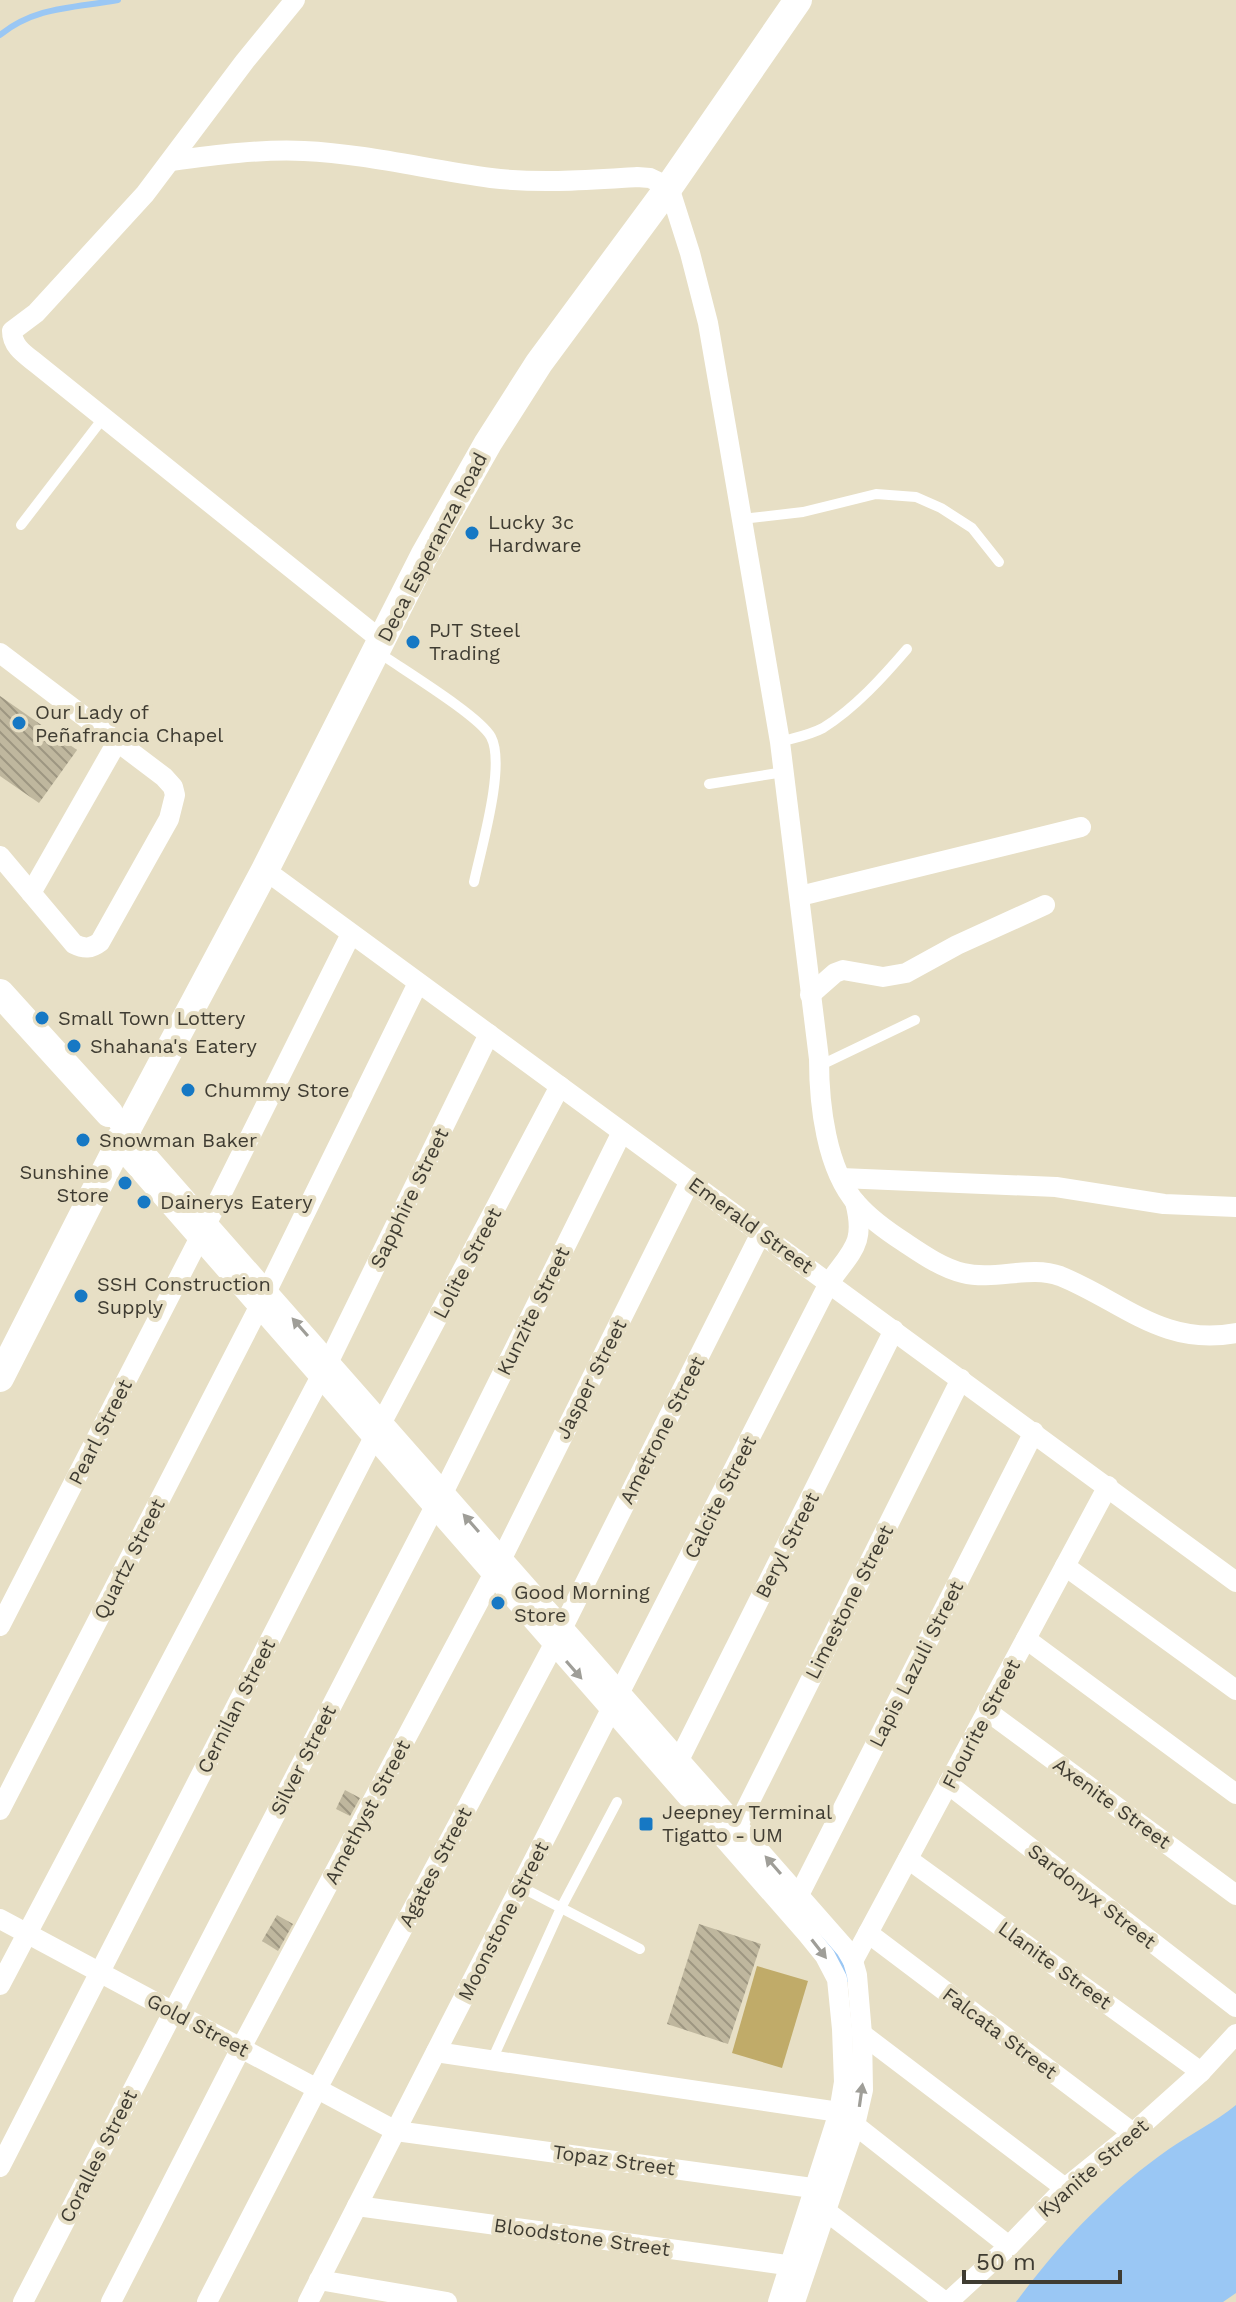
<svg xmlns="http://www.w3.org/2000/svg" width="1236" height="2302" viewBox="0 0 1236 2302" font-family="'Work Sans',sans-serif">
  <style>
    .grass { fill: #c0ab69 }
    .water { fill: #9ac7f4 }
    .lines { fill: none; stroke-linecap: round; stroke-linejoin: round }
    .stream { stroke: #9ac7f4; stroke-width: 6 }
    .building { fill: url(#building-back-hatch) }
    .lane { stroke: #fff; stroke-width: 10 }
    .street { stroke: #fff; stroke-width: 20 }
    .secondary { stroke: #fff; stroke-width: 28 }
    .oneway { fill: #9f9e98 }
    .poi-dot { fill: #1678c4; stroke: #e7dfc5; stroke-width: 3 }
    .labels { text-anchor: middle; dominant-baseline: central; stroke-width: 8; stroke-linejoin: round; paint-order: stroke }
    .poi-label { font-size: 20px; fill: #3f3c32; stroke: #e7dfc5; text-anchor: start }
    .street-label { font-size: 20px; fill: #3f3c32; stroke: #e7dfc5 }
  </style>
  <defs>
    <pattern id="building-back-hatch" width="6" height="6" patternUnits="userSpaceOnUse" patternTransform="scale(2)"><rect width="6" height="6" fill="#bfb79e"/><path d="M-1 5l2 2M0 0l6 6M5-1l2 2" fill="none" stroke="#9d9681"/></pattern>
  </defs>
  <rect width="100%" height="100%" fill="#e7dfc5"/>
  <path class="grass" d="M757 1966 808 1981 782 2068 732 2053Z"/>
  <path class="water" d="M1236 2105V2293L1223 2302H1016C1059 2244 1110 2190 1169 2149 1191 2134 1215 2122 1236 2105Z"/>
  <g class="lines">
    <g class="stream">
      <path d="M0 35C36 6 75 8 118 0"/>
      <path d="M823 1937 838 1959 847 1979"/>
    </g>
  </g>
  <g class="building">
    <path d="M0 696 77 750 39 803 0 776Z"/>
    <path d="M345 1790 360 1798 350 1816 336 1809Z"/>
    <path d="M277 1915 293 1924 278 1951 262 1941Z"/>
    <path d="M699 1924 761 1944 728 2044 667 2024Z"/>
  </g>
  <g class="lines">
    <g class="lane">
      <path d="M742 519 803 512 876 494 916 497 941 508 972 528 999 562"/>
      <path d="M21 525 104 417"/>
      <path d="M378 652C402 669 480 716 491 737 506 765 481 849 474 882"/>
      <path d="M780 742C794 738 810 735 823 728 855 708 883 677 907 649"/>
      <path d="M709 784 784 772"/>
      <path d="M819 1066 915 1020"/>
      <path d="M521 1887 640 1949"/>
      <path d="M492 2060 561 1908 617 1802"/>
    </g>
    <g class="street">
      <path d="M295 0 245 61 145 194 36 313 12 331C12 347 26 355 37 364L381 640"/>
      <path d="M171 161C215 155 260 149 304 151 368 154 429 170 491 178 540 184 589 180 637 177L650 178 669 187 690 253 708 323 729 444 780 742 819 1059C819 1104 826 1169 857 1204 871 1220 887 1231 904 1242 922 1254 942 1268 963 1273 995 1281 1030 1265 1060 1276 1122 1301 1163 1347 1236 1333"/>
      <path d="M0 653 164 777 173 787 175 795 169 819 100 942C91 949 84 949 74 944L0 856"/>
      <path d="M265 870 1236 1582"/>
      <path d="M31 893 117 742"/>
      <path d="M800 896 1081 827"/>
      <path d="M810 995 835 973 843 970 883 977 906 973 957 945 1045 905"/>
      <path d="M118 1122 846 1949 853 1961 857 1975 862 2034 863 2090 855 2125 795 2302"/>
      <path d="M116 1137 118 1146 808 1935 825 1956 837 1979 842 2029 844 2082 839 2112 778 2302"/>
      <path d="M841 1178 1056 1187 1164 1204 1236 1207"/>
      <path d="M329 1361 489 1034"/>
      <path d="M444 1491 622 1132"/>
      <path d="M1065 1566 1236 1690"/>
      <path d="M0 1626 199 1239 351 934"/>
      <path d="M563 1627 761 1233"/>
      <path d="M1026 1639 1236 1794"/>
      <path d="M987 1711 1236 1895"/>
      <path d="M679 1760 894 1330"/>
      <path d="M948 1784 1236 2007"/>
      <path d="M0 1810 259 1307 418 983"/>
      <path d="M738 1825 961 1379"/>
      <path d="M908 1859 1201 2072"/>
      <path d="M799 1895 1034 1432"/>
      <path d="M0 1919 396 2131 827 2190"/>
      <path d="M868 1933 1133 2133"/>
      <path d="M853 1961 1108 1486"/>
      <path d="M0 1985 320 1378"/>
      <path d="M862 2034 1065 2188"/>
      <path d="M436 2052 839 2112"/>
      <path d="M855 2125 1009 2246"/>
      <path d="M0 2167 373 1439 560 1086"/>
      <path d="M818 2205 945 2302"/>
      <path d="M357 2206 801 2267"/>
      <path d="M319 2280 447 2302"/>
      <path d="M23 2302 434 1508"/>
      <path d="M111 2302 241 2048 502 1558 690 1181"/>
      <path d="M207 2302 317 2089 553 1646"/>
      <path d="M308 2302 829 1283C852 1250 866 1244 855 1202"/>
      <path d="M948 2302 1009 2246 1065 2188 1133 2133 1201 2072 1236 2034"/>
    </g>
    <g class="secondary">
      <path d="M0 993 109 1113"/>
      <path d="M0 1378 118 1146 265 870 424 556 488 443 539 363 669 187 798 0"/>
    </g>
  </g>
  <defs><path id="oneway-solid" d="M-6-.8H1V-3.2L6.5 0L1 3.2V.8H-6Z" transform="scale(2)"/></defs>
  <g class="oneway">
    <use href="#oneway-solid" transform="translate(300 1327) rotate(-131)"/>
    <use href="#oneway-solid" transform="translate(471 1523) rotate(-131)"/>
    <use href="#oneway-solid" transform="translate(574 1670) rotate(49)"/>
    <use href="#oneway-solid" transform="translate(773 1865) rotate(-131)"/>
    <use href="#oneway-solid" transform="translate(819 1949) rotate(52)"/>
    <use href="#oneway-solid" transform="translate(861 2095) rotate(-82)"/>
  </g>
  <g class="poi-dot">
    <circle cx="472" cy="533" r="8"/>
    <circle cx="413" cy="642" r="8"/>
    <circle cx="19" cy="723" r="8"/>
    <circle cx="42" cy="1018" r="8"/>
    <circle cx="74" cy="1046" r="8"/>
    <circle cx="188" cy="1090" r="8"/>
    <circle cx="83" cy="1140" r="8"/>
    <circle cx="125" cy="1183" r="8"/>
    <circle cx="144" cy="1202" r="8"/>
    <circle cx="81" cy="1296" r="8"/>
    <circle cx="498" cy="1603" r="8"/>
    <rect x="638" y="1816" width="16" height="16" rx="4"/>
  </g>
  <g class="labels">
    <g class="poi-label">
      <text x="488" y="522">Lucky 3c<tspan x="488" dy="23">Hardware</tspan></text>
      <text x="429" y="630">PJT Steel<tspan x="429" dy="23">Trading</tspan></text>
      <text x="35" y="712">Our Lady of<tspan x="35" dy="23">Peñafrancia Chapel</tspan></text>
      <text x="58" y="1018">Small Town Lottery</text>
      <text x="90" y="1046">Shahana's Eatery</text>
      <text x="204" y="1090">Chummy Store</text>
      <text x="99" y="1140">Snowman Baker</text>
      <text x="109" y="1172" text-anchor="end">Sunshine<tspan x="109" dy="23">Store</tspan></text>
      <text x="160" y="1202">Dainerys Eatery</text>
      <text x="97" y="1284">SSH Construction<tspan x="97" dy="23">Supply</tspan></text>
      <text x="514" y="1592">Good Morning<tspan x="514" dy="23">Store</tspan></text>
      <text x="662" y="1812">Jeepney Terminal<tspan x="662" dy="23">Tigatto - UM</tspan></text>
    </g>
    <g class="street-label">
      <text transform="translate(432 547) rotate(-62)">Deca Esperanza Road</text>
      <text transform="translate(409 1198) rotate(-64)">Sapphire Street</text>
      <text transform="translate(751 1225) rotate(36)">Emerald Street</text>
      <text transform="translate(467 1263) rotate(-62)">Lolite Street</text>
      <text transform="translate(533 1311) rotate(-64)">Kunzite Street</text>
      <text transform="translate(591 1379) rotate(-63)">Jasper Street</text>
      <text transform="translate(662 1430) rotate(-63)">Ametrone Street</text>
      <text transform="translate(100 1432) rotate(-63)">Pearl Street</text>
      <text transform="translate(720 1497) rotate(-63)">Calcite Street</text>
      <text transform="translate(787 1545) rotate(-63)">Beryl Street</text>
      <text transform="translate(129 1559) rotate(-63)">Quartz Street</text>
      <text transform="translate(849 1602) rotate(-63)">Limestone Street</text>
      <text transform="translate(916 1664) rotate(-63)">Lapis Lazuli Street</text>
      <text transform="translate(236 1706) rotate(-63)">Cernilan Street</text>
      <text transform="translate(981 1724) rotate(-62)">Flourite Street</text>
      <text transform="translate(303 1760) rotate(-63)">Silver Street</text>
      <text transform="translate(1112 1803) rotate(36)">Axenite Street</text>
      <text transform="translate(367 1812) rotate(-62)">Amethyst Street</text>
      <text transform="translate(435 1867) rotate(-62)">Agates Street</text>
      <text transform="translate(1092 1896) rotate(38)">Sardonyx Street</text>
      <text transform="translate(503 1921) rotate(-63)">Moonstone Street</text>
      <text transform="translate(1055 1965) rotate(36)">Llanite Street</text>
      <text transform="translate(198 2025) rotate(28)">Gold Street</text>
      <text transform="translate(1000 2033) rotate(37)">Falcata Street</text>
      <text transform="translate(98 2156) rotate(-63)">Coralles Street</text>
      <text transform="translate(614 2160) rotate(8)">Topaz Street</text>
      <text transform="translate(1093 2168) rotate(-41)">Kyanite Street</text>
      <text transform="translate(582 2237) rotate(8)">Bloodstone Street</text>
    </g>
  </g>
  <path d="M964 2270v12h156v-12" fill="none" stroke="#3f3c32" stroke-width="4"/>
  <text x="976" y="2270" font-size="24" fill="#3f3c32" stroke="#e7dfc5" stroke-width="6" paint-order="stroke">50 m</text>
</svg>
